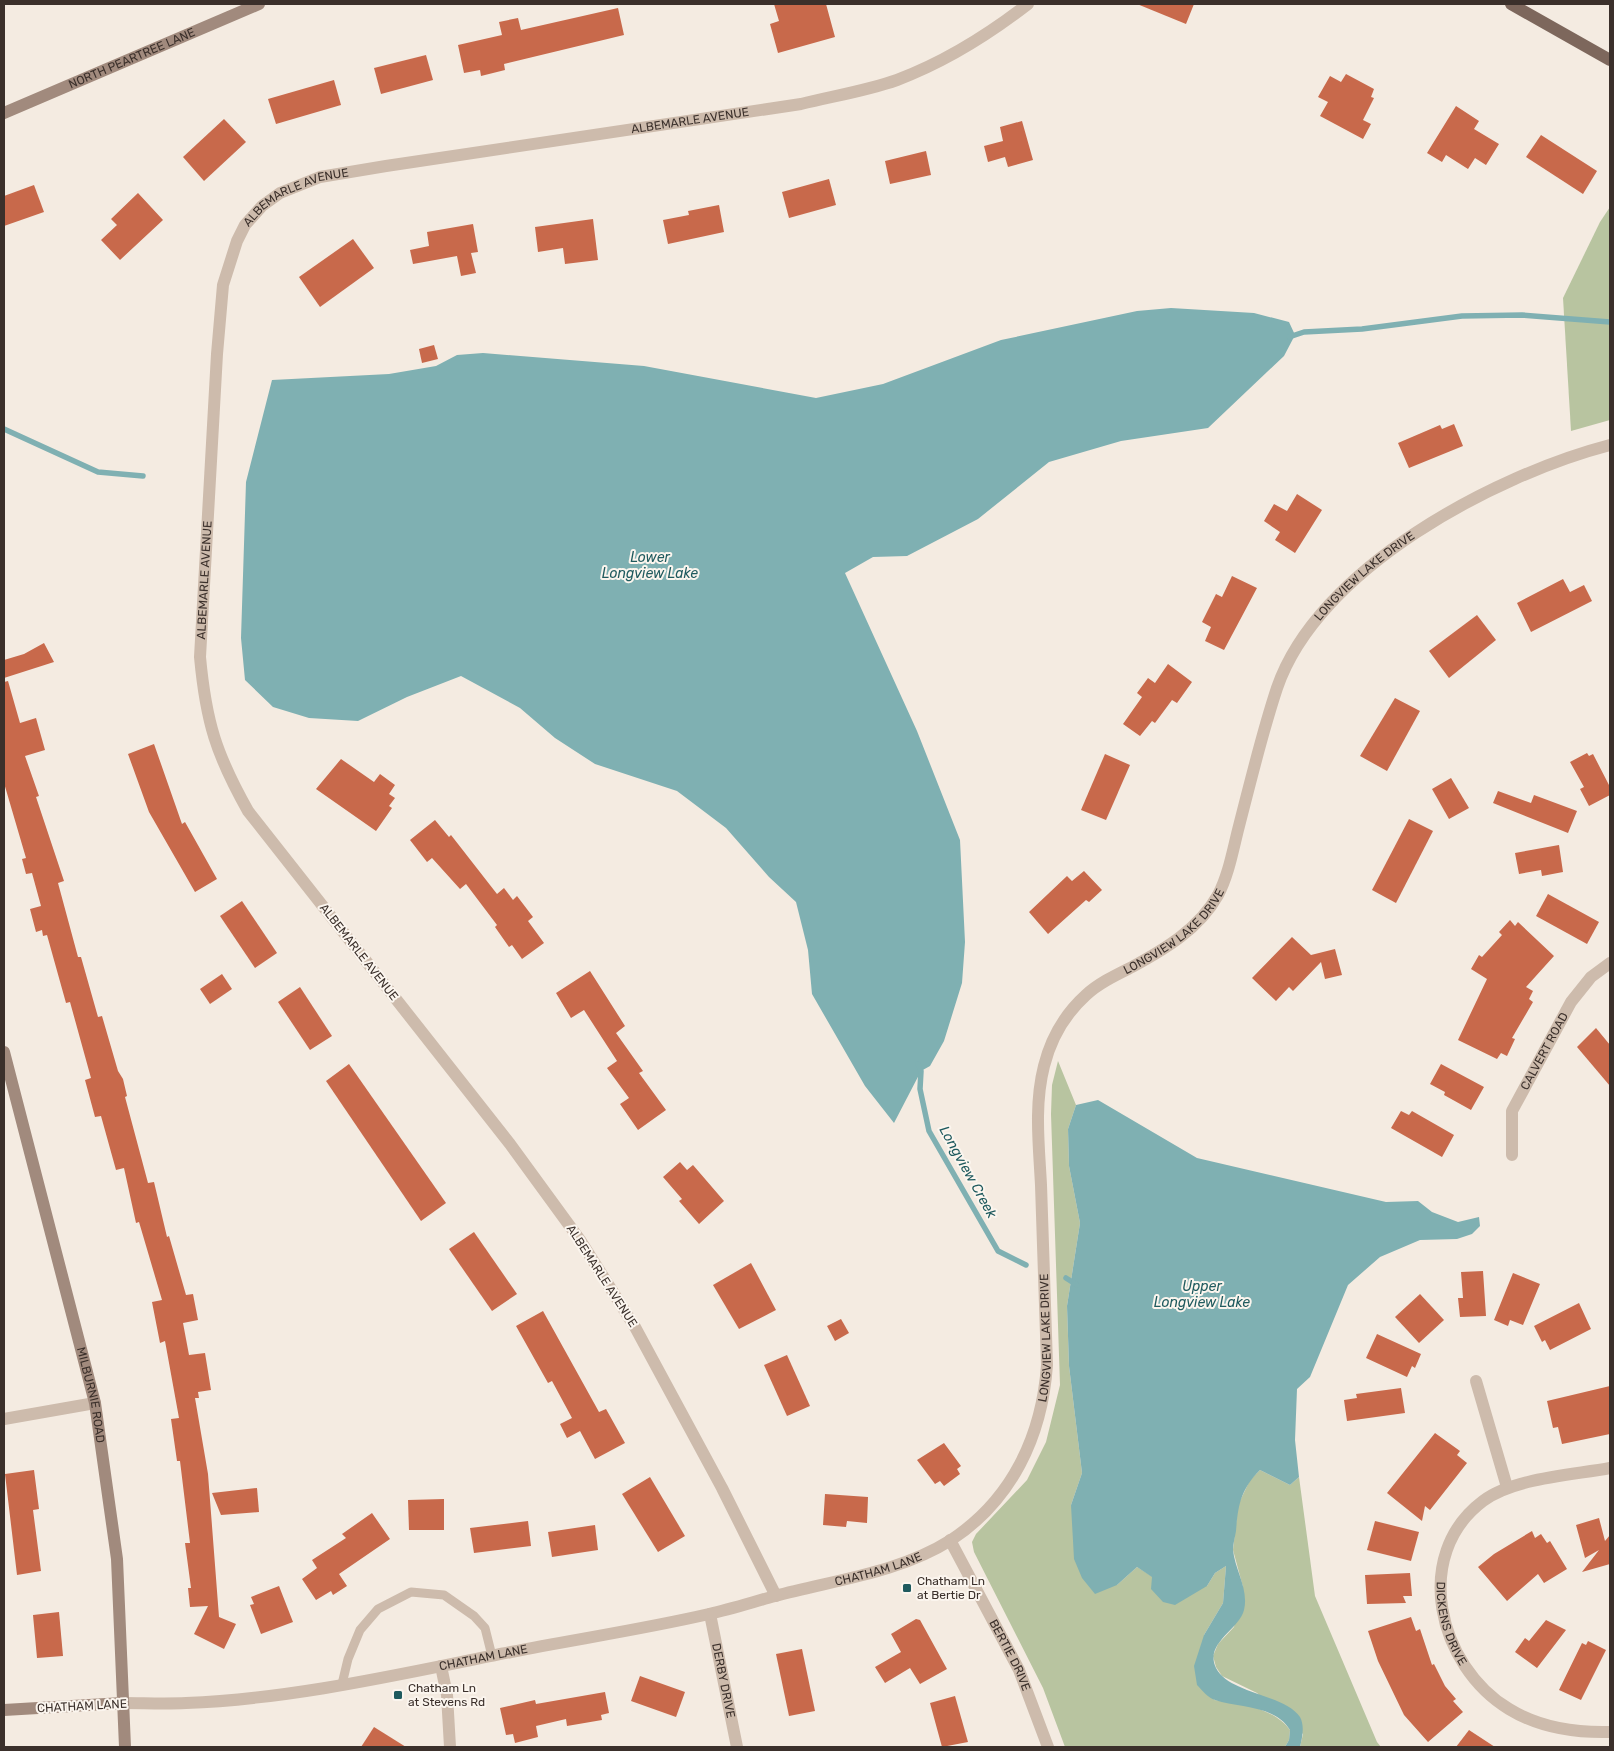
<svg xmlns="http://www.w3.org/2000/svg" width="1614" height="1751" viewBox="0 0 1614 1751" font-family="Rubik,sans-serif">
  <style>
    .green { fill: #b8c4a0 }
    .water { fill: #7fb0b2 }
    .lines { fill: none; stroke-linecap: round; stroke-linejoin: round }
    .stream { stroke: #7fb0b2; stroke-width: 5.5 }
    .building { fill: #c8694b }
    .lane { stroke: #cdbbac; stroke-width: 9 }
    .street { stroke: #cdbbac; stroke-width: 12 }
    .secondary { stroke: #a18a7d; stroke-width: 12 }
    .primary { stroke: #7d675c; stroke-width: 12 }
    .poi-dot { fill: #1f5a5e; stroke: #fbf5ee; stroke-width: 2 }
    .labels { text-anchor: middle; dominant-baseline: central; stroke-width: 4; stroke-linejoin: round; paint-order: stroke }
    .street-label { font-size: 12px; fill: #3b302b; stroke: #fbf5ee }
    .poi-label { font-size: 12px; fill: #3b302b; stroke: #fbf5ee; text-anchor: start }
    .water-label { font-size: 14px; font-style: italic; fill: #1f5a5e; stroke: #fbf5ee }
  </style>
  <rect width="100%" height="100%" fill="#f4ebe1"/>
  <g class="green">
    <path d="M1610 207V420L1571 431 1563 298 1600 222Z"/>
    <path d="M1058 1061 1076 1105 1068 1129 1069 1166 1080 1223 1067 1306 1069 1366 1082 1473 1071 1505 1117 1585 1137 1567 1153 1577 1207 1586 1215 1573 1226 1566 1223 1603 1204 1635 1214 1700C1238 1702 1276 1709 1290 1730L1289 1740 1285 1747H1065L1043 1688 974 1552 972 1542 976 1534 1027 1480 1046 1442 1060 1385 1051 1114 1052 1085Z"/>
    <path d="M1260 1470 1290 1485 1299 1477 1315 1596 1377 1742 1381 1747H1300L1303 1734 1257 1693 1222 1676 1216 1667 1213 1656 1218 1644 1234 1627 1243 1587 1233 1550 1238 1505 1250 1480Z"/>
  </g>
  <g class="water">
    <path d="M1171 308 1254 313 1289 322 1295 335 1284 356 1208 428 1121 441 1049 462 978 519 907 556 873 557 845 573 917 731 960 840 965 942 962 983 944 1041 930 1066 921 1071 894 1123 865 1086 812 994 808 950 796 902 769 877 726 828 677 791 595 764 555 738 520 708 461 676 407 697 358 721 309 718 273 707 245 680 241 638 246 482 272 380 389 374 436 366 457 355 483 353 644 366 816 398 883 384 1001 340 1137 311Z"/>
    <path d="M1098 1100 1197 1158 1386 1202 1418 1201 1432 1212 1458 1222 1479 1217 1480 1226 1472 1234 1457 1239 1420 1240 1380 1257 1348 1285 1310 1377 1297 1389 1295 1440 1299 1477 1290 1485 1260 1470C1241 1489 1238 1505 1236 1531 1235 1537 1233 1544 1233 1550 1235 1570 1249 1589 1244 1610 1239 1630 1204 1643 1216 1668 1229 1694 1285 1694 1300 1717 1305 1726 1302 1739 1300 1747H1285L1289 1740 1290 1730C1275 1705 1239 1708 1215 1700 1208 1698 1202 1690 1197 1685L1194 1666 1204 1635 1223 1603 1226 1566 1215 1573 1207 1586 1175 1605 1163 1602 1151 1589 1152 1577 1137 1567 1117 1585 1095 1594 1082 1578 1074 1559 1071 1505 1082 1473 1069 1366 1067 1306 1080 1223 1069 1166 1068 1129 1076 1105Z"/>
  </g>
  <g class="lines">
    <g class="stream">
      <path d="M1289 337 1304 332 1362 329 1462 316 1522 315 1610 322"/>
      <path d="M4 429 98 472 143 476"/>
      <path d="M918 1064 921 1071 920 1089 929 1131 998 1251 1026 1265"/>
      <path d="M1066 1278 1077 1285"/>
    </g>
  </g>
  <g class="building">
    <path d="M774 4H826L835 37 778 53 770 24 779 21Z"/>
    <path d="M1137 4H1194L1186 24Z"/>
    <path d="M618 8 624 35 504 64 505 70 481 76 480 70 464 73 458 45 502 35 499 22 518 18 521 30Z"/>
    <path d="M426 55 433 80 381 94 374 68Z"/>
    <path d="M1346 74 1374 89 1371 97 1374 98 1363 120 1371 124 1363 139 1320 116 1328 102 1318 97 1330 76 1341 82Z"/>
    <path d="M334 80 341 105 276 124 268 99Z"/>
    <path d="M1456 106 1479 121 1474 129 1499 144 1486 165 1475 158 1468 169 1446 155 1442 162 1427 153Z"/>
    <path d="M224 119 246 142 204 181 183 157Z"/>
    <path d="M1022 121 1033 160 1008 167 1005 157 988 162 984 146 1003 141 1000 127Z"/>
    <path d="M1541 135 1597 171 1583 194 1526 157Z"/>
    <path d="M926 151 931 175 890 184 885 161Z"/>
    <path d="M829 179 836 205 789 218 782 192Z"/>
    <path d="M34 185 44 212 4 226V196Z"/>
    <path d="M138 193 163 220 120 260 101 240 117 225 111 219Z"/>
    <path d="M719 205 724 232 668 244 663 220 689 215 688 211Z"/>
    <path d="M593 219 598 260 565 264 563 248 538 252 535 227Z"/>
    <path d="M473 224 478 252 471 253 476 273 461 276 457 256 413 264 410 250 429 246 427 232Z"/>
    <path d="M353 239 374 268 320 307 299 277Z"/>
    <path d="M434 345 438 359 422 363 419 349Z"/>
    <path d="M1454 424 1463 446 1409 468 1398 443 1440 425 1442 429Z"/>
    <path d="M1297 494 1322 510 1295 553 1275 540 1280 532 1264 521 1274 504 1287 511Z"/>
    <path d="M1232 576 1257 588 1224 650 1205 641 1211 627 1202 622 1216 594 1222 597Z"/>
    <path d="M1563 579 1570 592 1584 585 1592 601 1531 632 1517 603Z"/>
    <path d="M1477 615 1496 640 1449 678 1429 651Z"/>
    <path d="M44 643 54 662 4 678V660L24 654Z"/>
    <path d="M1168 664 1192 682 1177 703 1172 700 1155 723 1152 721 1140 736 1123 724 1142 697 1137 693 1148 678 1155 683Z"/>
    <path d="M8 681 20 723 36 718 45 750 25 756 39 796 36 797 64 881 58 883 78 957H81L98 1017 102 1016 118 1071 123 1079 127 1096 125 1097 148 1183 154 1182 167 1237 169 1236 186 1295 193 1294 198 1320 183 1323 189 1355 205 1353 211 1390 198 1392 199 1398H195L208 1474 219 1617 236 1624 224 1649 194 1634 208 1606 190 1607 188 1588H191L185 1543H190L180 1461H177L171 1419 179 1418 165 1341 160 1343 152 1302 162 1300 139 1222 136 1223 124 1168 116 1170 101 1116 95 1117 85 1080 91 1078 70 1002 66 1003 47 935 43 936 42 930 36 932 30 909 41 906 32 873 26 874 22 859 26 858 4 783V682Z"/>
    <path d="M1395 698 1420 711 1387 771 1360 756Z"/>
    <path d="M154 744 182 824 185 822 217 879 195 892 149 812 128 754Z"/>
    <path d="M1587 753 1589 756 1593 754 1610 787V795L1589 806 1580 789 1584 787 1570 762Z"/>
    <path d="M1105 754 1130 765 1106 820 1081 810Z"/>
    <path d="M341 759 374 782 380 774 395 785 389 794 395 798 389 806 392 808 376 831 316 789Z"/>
    <path d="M1451 778 1469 808 1449 819 1432 789Z"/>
    <path d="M1498 791 1531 803 1534 795 1577 811 1568 833 1493 803Z"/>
    <path d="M1409 819 1433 831 1396 903 1372 890Z"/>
    <path d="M435 820 449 837 451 835 497 894 504 888 513 900 517 896 533 917 528 921 544 943 522 959 512 945 509 947 495 927 497 925 466 884 460 889 432 858 427 862 410 840Z"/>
    <path d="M1559 845 1563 872 1542 876 1541 870 1519 874 1515 853Z"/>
    <path d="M1084 871 1102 890 1089 902 1086 900 1048 934 1029 912 1067 876 1072 881Z"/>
    <path d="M1548 894 1599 922 1587 944 1536 916Z"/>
    <path d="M242 901 277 953 255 968 220 916Z"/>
    <path d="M1510 920 1515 926 1518 922 1554 956 1526 987 1533 991 1529 999 1533 1002 1512 1038 1515 1039 1507 1056 1501 1053 1497 1059 1458 1040 1487 979 1471 969 1479 955 1482 957 1502 935 1499 932Z"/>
    <path d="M1292 937 1311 955 1335 949 1342 975 1325 979 1321 962 1293 991 1289 987 1276 1001 1252 978Z"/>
    <path d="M590 971 625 1026 616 1033 643 1071 639 1073 666 1110 638 1130 620 1104 629 1098 607 1068 617 1061 584 1010 571 1018 556 993Z"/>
    <path d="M222 974 232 989 210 1004 200 989Z"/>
    <path d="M300 987 332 1036 310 1050 278 1002Z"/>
    <path d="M1596 1028 1610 1045V1086L1577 1047Z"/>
    <path d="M349 1064 446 1203 421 1221 326 1081Z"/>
    <path d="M1441 1064 1484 1087 1471 1110 1444 1095 1445 1092 1430 1084Z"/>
    <path d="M1401 1111 1409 1115 1412 1111 1454 1135 1442 1157 1391 1128Z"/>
    <path d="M680 1162 687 1170 693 1165 724 1201 699 1224 679 1201 682 1199 663 1177Z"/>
    <path d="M474 1232 517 1294 492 1311 449 1249Z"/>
    <path d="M751 1263 776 1310 739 1329 713 1285Z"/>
    <path d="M1483 1271 1486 1316 1460 1317 1458 1298H1463L1461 1272Z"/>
    <path d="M1513 1273 1540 1284 1523 1325 1510 1320 1508 1326 1494 1320Z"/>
    <path d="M1420 1294 1444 1320 1419 1343 1395 1317Z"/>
    <path d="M1579 1303 1591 1329 1550 1350 1545 1340 1542 1342 1534 1326Z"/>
    <path d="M543 1311 599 1412 606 1409 625 1443 595 1459 580 1431 567 1438 560 1424 572 1418 552 1381 548 1383 516 1326Z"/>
    <path d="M841 1319 849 1333 835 1341 827 1326Z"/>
    <path d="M1377 1334 1421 1354 1415 1368 1412 1366 1407 1377 1366 1358Z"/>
    <path d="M787 1355 810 1406 787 1416 764 1365Z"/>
    <path d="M1610 1386V1434L1562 1444 1558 1427 1553 1428 1547 1401Z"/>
    <path d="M1401 1388 1405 1413 1347 1421 1344 1400 1357 1398 1356 1394Z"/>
    <path d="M1435 1433 1460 1451 1457 1455 1467 1463 1430 1510 1425 1506 1422 1521 1387 1493Z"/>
    <path d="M944 1443 961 1466 957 1469 960 1474 944 1486 940 1481 935 1484 917 1460Z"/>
    <path d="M34 1470 39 1509 33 1510 41 1571 17 1575 5 1474Z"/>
    <path d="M650 1477 685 1536 658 1552 622 1494Z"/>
    <path d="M257 1488 259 1512 221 1515 212 1493Z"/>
    <path d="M825 1494 868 1497 867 1523 847 1521 846 1527 823 1525Z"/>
    <path d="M444 1499V1530H409L408 1500Z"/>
    <path d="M372 1513 390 1539 339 1574 347 1586 333 1595 331 1591 316 1600 302 1579 317 1568 312 1560 346 1538 342 1534Z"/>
    <path d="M1599 1518 1605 1541 1610 1535V1564L1582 1572 1599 1550 1585 1558 1576 1525Z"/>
    <path d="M528 1521 531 1546 474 1553 470 1528Z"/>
    <path d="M1375 1521 1419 1532 1411 1561 1367 1550Z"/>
    <path d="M595 1525 598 1550 552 1557 548 1532Z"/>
    <path d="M1532 1531 1535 1538 1541 1534 1547 1543 1550 1541 1567 1569 1544 1583 1538 1574 1507 1601 1478 1567 1494 1554Z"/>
    <path d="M1410 1573 1412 1596H1403L1406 1603 1367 1604 1365 1575Z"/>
    <path d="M279 1586 293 1622 261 1634 250 1605 254 1604 251 1597Z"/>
    <path d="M59 1612 63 1656 37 1658 33 1615Z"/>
    <path d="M1411 1617 1416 1631 1420 1629 1432 1665 1434 1664 1445 1686 1456 1699 1453 1701 1463 1712 1428 1742 1404 1715 1378 1661 1368 1631Z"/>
    <path d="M916 1619 920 1620 947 1669 920 1684 910 1668 885 1683 875 1667 901 1652 891 1634Z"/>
    <path d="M1546 1620 1566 1630 1537 1668 1515 1652 1525 1638 1529 1641Z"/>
    <path d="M1588 1641 1606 1650 1581 1700 1559 1690 1582 1643 1586 1645Z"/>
    <path d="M802 1649 815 1711 789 1716 776 1654Z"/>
    <path d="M640 1676 685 1692 676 1717 631 1701Z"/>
    <path d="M605 1692 609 1713 601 1715 602 1720 567 1726 566 1719 536 1726 538 1737 515 1743 513 1734 506 1735 500 1708 535 1700 536 1704Z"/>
    <path d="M955 1696 968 1742 942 1747 930 1703Z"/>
    <path d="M374 1727 406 1747H361Z"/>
    <path d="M1469 1730 1495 1747H1456Z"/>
  </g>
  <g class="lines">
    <path class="lane" d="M342 1684 348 1659 360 1630 378 1609 411 1592 444 1595 474 1616 485 1628 492 1656"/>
    <g class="street">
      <path id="s1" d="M1512 1155V1111L1571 1002 1591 977 1610 963"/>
      <path d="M1476 1381 1507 1487"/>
      <path d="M4 1419 95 1403"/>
      <path id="s2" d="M1610 1468C1573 1475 1513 1478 1483 1501 1411 1555 1438 1666 1509 1709 1540 1728 1574 1733 1610 1732"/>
      <path id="s3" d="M950 1540 1019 1670 1048 1747"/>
      <path id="s4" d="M776 1596 722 1488 635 1327 580 1240 510 1144 248 811C216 754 206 722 200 657L217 354 223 285 237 241 245 225 262 206 280 193 320 177 386 166 801 104C833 96 866 91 897 80 945 62 988 35 1028 4"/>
      <path id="s5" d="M710 1614 737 1747"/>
      <path d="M441 1666 447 1695 450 1747"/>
      <path id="s6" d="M123 1703C144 1703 165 1704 186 1703 294 1699 405 1673 511 1652 577 1639 644 1629 709 1614 731 1609 753 1602 775 1596 834 1580 899 1573 951 1540 1012 1500 1042 1436 1047 1365 1045 1305 1043 1245 1041 1185 1039 1146 1034 1105 1044 1066 1051 1038 1065 1014 1086 995 1099 983 1116 975 1132 967 1165 949 1199 929 1218 895 1229 874 1233 849 1239 826 1251 780 1262 733 1277 688 1318 568 1495 475 1610 445"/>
    </g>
    <g class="secondary">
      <path id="s7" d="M4 113 259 4"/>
      <path id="s8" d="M4 1052 95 1403 117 1559 125 1747"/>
      <path d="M4 1710 123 1703"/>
    </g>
    <path class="primary" d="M1511 4 1610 60"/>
  </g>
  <g class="poi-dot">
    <rect x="902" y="1583" width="10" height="10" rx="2.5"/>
    <rect x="393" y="1690" width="10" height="10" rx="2.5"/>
  </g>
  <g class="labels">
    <g class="street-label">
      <text stroke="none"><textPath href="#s7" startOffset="139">NORTH PEARTREE LANE</textPath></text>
      <text stroke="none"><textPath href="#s4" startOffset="2014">ALBEMARLE AVENUE</textPath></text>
      <text stroke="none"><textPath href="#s4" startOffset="1609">ALBEMARLE AVENUE</textPath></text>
      <text stroke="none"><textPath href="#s6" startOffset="1966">LONGVIEW LAKE DRIVE</textPath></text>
      <text stroke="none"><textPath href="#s4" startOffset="1189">ALBEMARLE AVENUE</textPath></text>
      <text stroke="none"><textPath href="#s6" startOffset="1548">LONGVIEW LAKE DRIVE</textPath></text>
      <text transform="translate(359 952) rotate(52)">ALBEMARLE AVENUE</text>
      <text stroke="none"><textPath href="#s1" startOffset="112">CALVERT ROAD</textPath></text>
      <text transform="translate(602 1276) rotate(57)">ALBEMARLE AVENUE</text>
      <text stroke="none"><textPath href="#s6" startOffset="1082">LONGVIEW LAKE DRIVE</textPath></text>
      <text stroke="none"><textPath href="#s8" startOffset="354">MILBURNIE ROAD</textPath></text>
      <text stroke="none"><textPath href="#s6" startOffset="769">CHATHAM LANE</textPath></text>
      <text stroke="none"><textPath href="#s2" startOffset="270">DICKENS DRIVE</textPath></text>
      <text stroke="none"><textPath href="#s3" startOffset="130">BERTIE DRIVE</textPath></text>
      <text stroke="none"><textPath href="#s6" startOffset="364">CHATHAM LANE</textPath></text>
      <text stroke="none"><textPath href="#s5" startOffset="68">DERBY DRIVE</textPath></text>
      <text transform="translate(82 1706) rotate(-3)">CHATHAM LANE</text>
    </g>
    <g class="poi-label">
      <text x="917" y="1581">Chatham Ln<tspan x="917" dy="14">at Bertie Dr</tspan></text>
      <text x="408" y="1688">Chatham Ln<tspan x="408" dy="14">at Stevens Rd</tspan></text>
    </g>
    <g class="water-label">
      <text x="650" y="557">Lower<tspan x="650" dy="16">Longview Lake</tspan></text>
      <text transform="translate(968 1172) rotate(61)">Longview Creek</text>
      <text x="1202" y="1286">Upper<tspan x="1202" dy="16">Longview Lake</tspan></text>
    </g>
  </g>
  <rect width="1614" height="1751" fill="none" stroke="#3b302b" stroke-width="10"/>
</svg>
